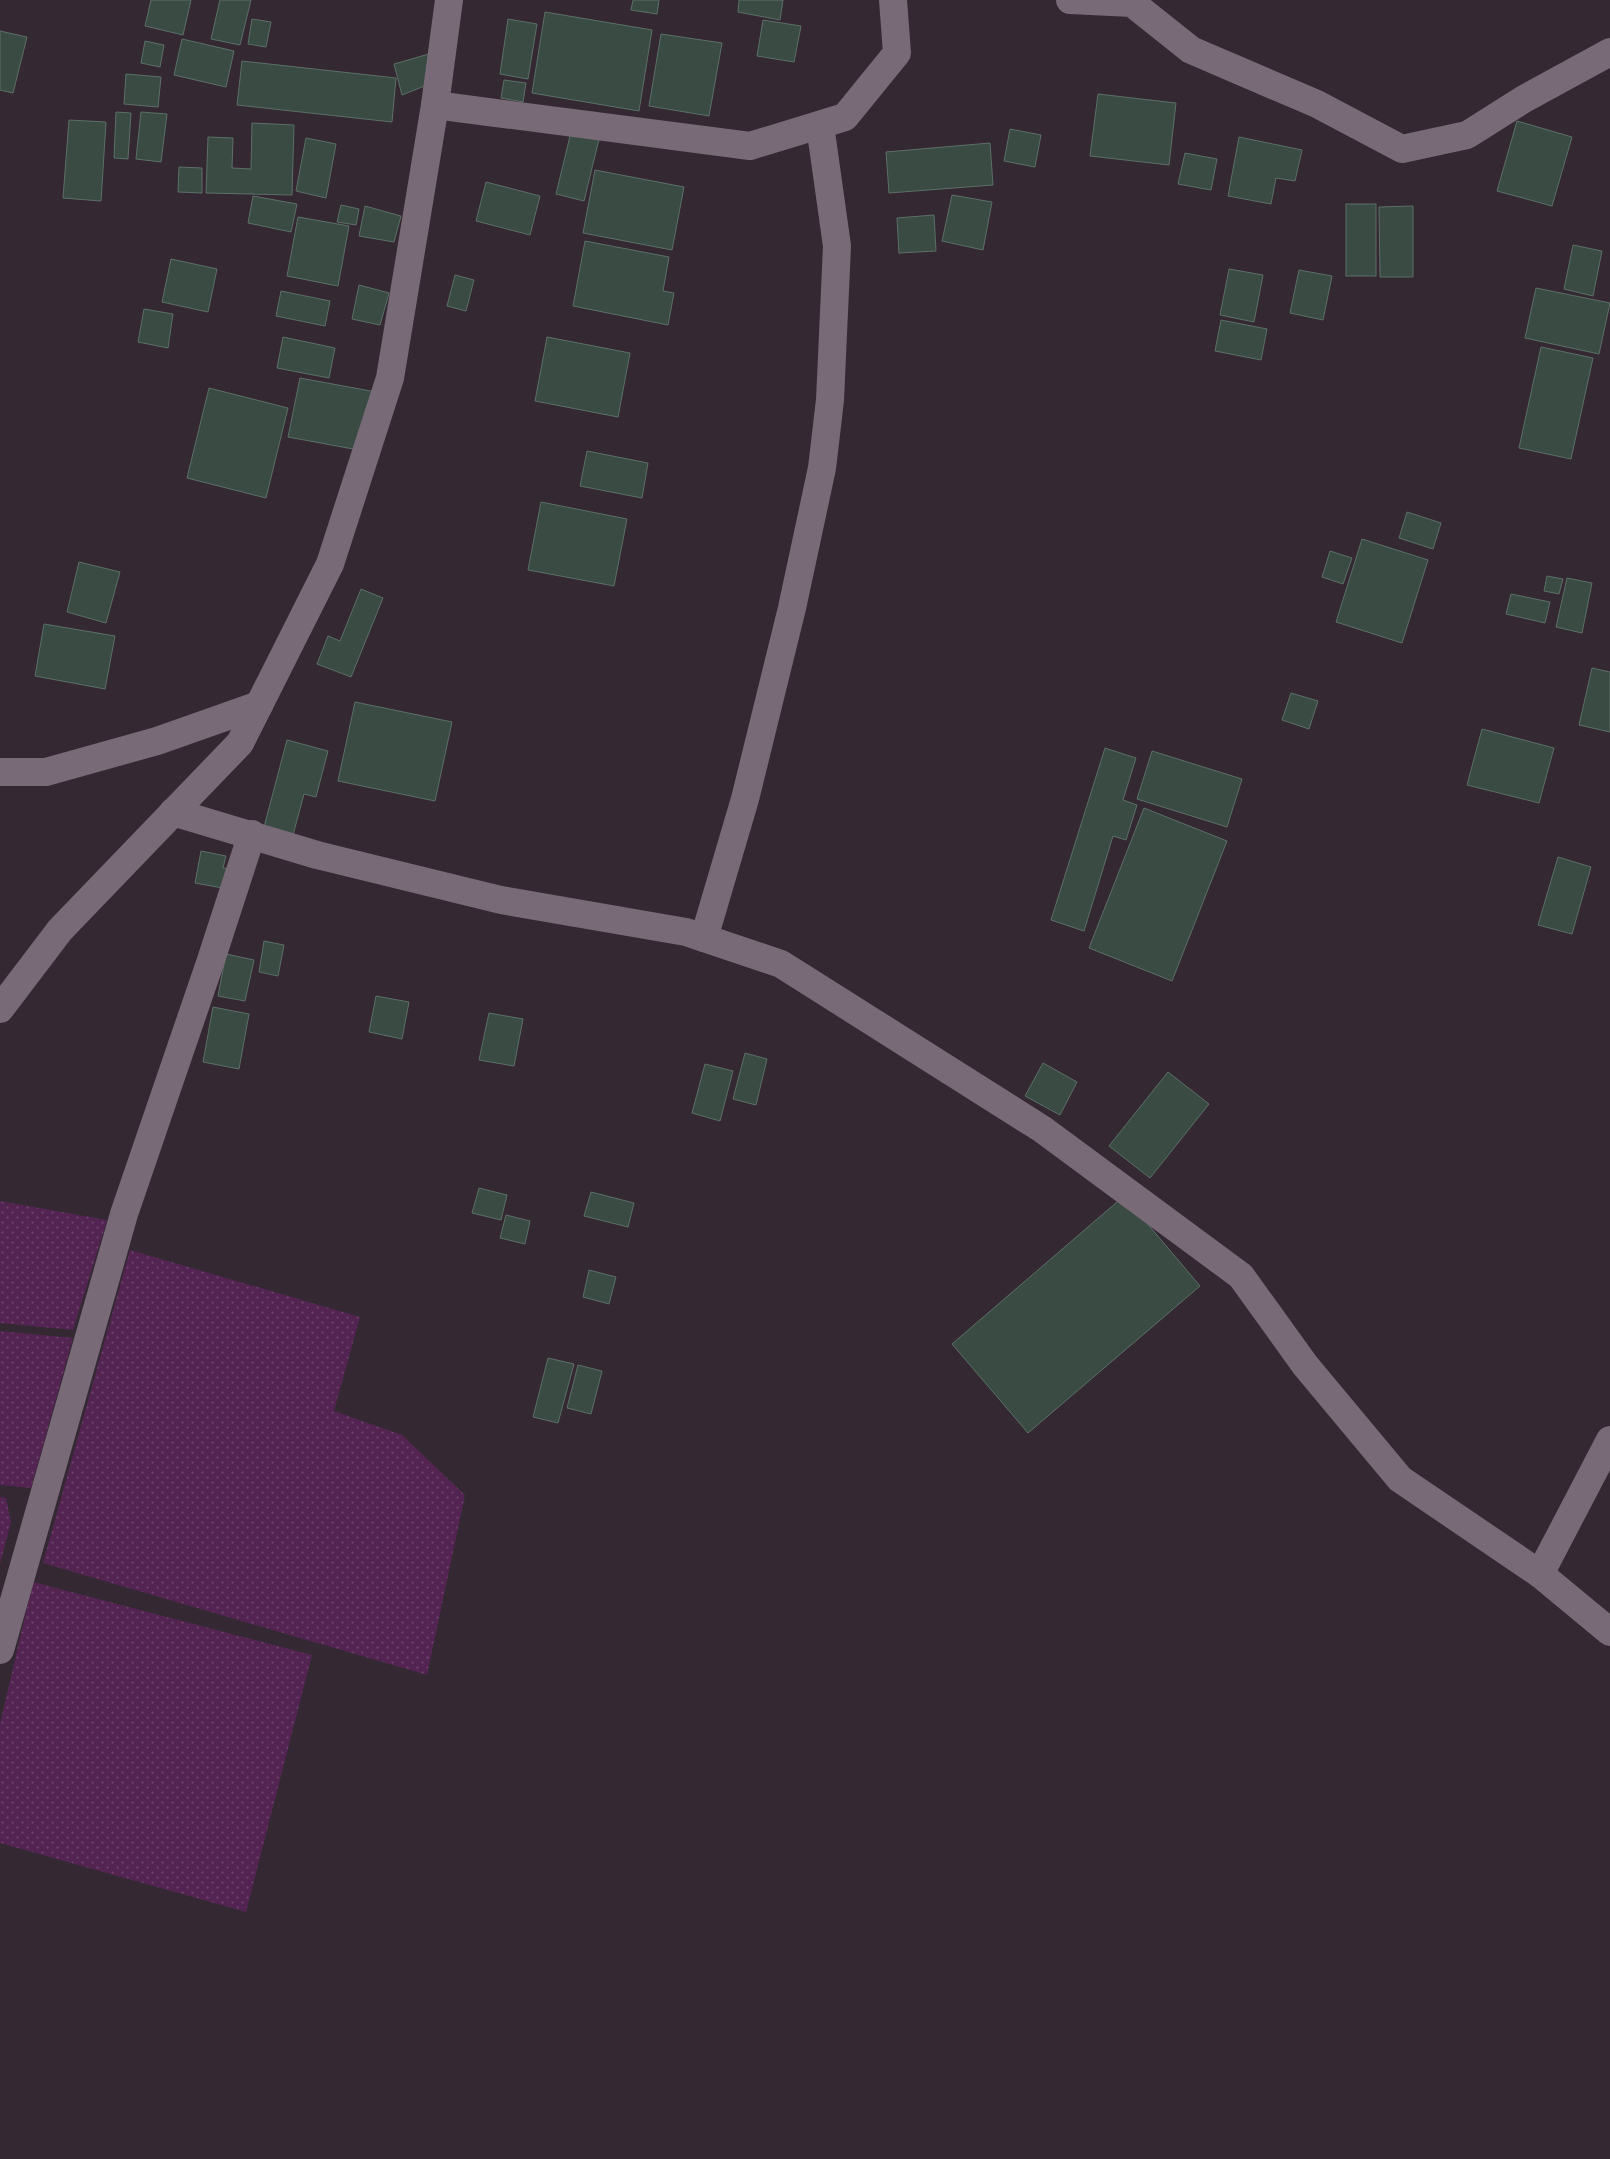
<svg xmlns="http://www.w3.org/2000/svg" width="1610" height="2159" viewBox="0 0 1610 2159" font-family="'Times New Roman',serif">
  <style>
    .grass { fill: url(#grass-dots) }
    .building { fill: #3a4b44; stroke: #5c6f67 }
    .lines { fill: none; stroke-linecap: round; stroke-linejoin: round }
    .minor { stroke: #786a77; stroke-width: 28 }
  </style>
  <defs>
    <pattern id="grass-dots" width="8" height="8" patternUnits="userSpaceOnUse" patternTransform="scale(1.25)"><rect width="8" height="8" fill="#532452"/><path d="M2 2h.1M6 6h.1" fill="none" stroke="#6c446c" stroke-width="1.8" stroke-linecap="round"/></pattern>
  </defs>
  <rect width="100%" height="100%" fill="#342933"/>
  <g class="grass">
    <path d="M0 1201 107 1220 73 1330 0 1323Z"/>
    <path d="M130 1250 360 1317 334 1411 402 1435 465 1495 427 1675 43 1563Z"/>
    <path d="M0 1331 73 1338 31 1488 0 1485Z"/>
    <path d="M0 1497 6 1498 11 1522 0 1564Z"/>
    <path d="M33 1582 312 1655 246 1912 0 1843V1724Z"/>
  </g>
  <g class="building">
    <path d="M151 0H191L183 35 145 26Z"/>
    <path d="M220 0H251L240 45 211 39Z"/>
    <path d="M633 0H659L657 14 631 10Z"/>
    <path d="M739 0H783L780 20 738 12Z"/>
    <path d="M545 12 652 30 639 111 532 93Z"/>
    <path d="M252 19 271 22 266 47 248 44Z"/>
    <path d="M508 19 537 24 528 79 500 74Z"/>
    <path d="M763 20 801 26 794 62 757 56Z"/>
    <path d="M0 31 27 37 13 93 0 90Z"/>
    <path d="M661 34 722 43 709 116 649 106Z"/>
    <path d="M182 39 234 51 226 87 174 75Z"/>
    <path d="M145 41 164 45 160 67 141 63Z"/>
    <path d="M429 54 427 85 402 95 394 64Z"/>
    <path d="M242 61 396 78 392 122 237 105Z"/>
    <path d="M126 74 161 77 158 107 124 104Z"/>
    <path d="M504 80 526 83 523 102 501 98Z"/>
    <path d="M1098 94 1176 103 1169 165 1090 156Z"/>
    <path d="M116 112 131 113 128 159 114 158Z"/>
    <path d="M141 112 167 114 161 162 136 159Z"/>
    <path d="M69 120 106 122 101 201 63 198Z"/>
    <path d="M1517 121 1572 137 1552 206 1497 191Z"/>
    <path d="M252 123 294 125 292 195 206 193 208 137 233 138 232 168 251 169Z"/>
    <path d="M1010 129 1041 135 1035 167 1004 161Z"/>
    <path d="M571 132 599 139 584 201 556 194Z"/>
    <path d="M1239 137 1302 150 1295 181 1276 178 1271 204 1228 196Z"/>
    <path d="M306 138 336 144 326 198 296 191Z"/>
    <path d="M990 143 993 185 889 193 886 152Z"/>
    <path d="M1185 153 1217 159 1211 190 1178 184Z"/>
    <path d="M179 167 202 168V193L178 192Z"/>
    <path d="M595 170 684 187 672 250 583 233Z"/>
    <path d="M486 182 540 196 530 235 476 221Z"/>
    <path d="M952 195 992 202 983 250 942 241Z"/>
    <path d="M253 196 297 204 291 232 248 223Z"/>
    <rect x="1346" y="204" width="30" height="72"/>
    <path d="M341 205 359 209 356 225 337 222Z"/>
    <path d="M365 206 401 216 394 242 359 236Z"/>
    <path d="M1413 206V277H1380L1379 207Z"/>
    <path d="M934 215 936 251 899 253 897 218Z"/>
    <path d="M298 217 349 226 338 286 287 276Z"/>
    <path d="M585 241 669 257 663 291 674 293 668 325 573 306Z"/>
    <path d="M1573 245 1602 251 1593 296 1564 289Z"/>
    <path d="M171 259 217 269 208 312 162 302Z"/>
    <path d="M1229 269 1263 275 1254 322 1220 315Z"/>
    <path d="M1299 270 1332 276 1323 320 1290 313Z"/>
    <path d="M455 275 474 280 466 311 447 306Z"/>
    <path d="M359 285 389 293 380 325 352 319Z"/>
    <path d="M1536 288 1610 303 1599 354 1525 338Z"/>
    <path d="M281 291 330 301 325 326 276 316Z"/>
    <path d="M144 309 173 314 168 348 138 342Z"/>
    <path d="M1221 320 1267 329 1261 360 1215 351Z"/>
    <path d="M283 337 335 348 329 378 277 368Z"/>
    <path d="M547 337 630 353 618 417 535 401Z"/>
    <path d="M1541 347 1593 358 1571 459 1519 448Z"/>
    <path d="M300 378 376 392 364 451 288 437Z"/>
    <path d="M209 388 288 408 266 498 187 478Z"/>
    <path d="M587 451 648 463 642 498 580 486Z"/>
    <path d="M541 502 627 519 614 586 528 570Z"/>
    <path d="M1407 512 1441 523 1433 549 1399 538Z"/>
    <path d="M1362 539 1428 560 1402 643 1336 622Z"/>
    <path d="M1330 551 1352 558 1343 584 1322 577Z"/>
    <path d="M79 562 120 572 106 623 67 612Z"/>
    <path d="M1547 576 1563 579 1559 594 1544 591Z"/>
    <path d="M1567 578 1592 583 1582 633 1556 627Z"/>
    <path d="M361 589 383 598 351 677 317 664 328 636 340 641Z"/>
    <path d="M1511 594 1550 602 1545 623 1506 614Z"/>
    <path d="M44 624 115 636 105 689 35 676Z"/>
    <path d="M1592 668 1610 672V732L1579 725Z"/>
    <path d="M1291 693 1318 701 1309 729 1282 720Z"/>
    <path d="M355 702 452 722 435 801 338 781Z"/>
    <path d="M1482 729 1554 748 1539 803 1467 785Z"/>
    <path d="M287 740 328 751 316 797 304 794 293 835 264 827Z"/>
    <path d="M1105 748 1136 758 1123 800 1137 805 1126 840 1113 836 1084 931 1051 920Z"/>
    <path d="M1152 751 1242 779 1227 827 1137 799Z"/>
    <path d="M1144 808 1227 841 1172 981 1089 948Z"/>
    <path d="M201 851 226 856 223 868 231 869 228 889 195 883Z"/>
    <path d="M1558 857 1591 867 1572 934 1538 925Z"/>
    <path d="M264 941 284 945 278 976 259 972Z"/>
    <path d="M226 954 254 960 245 1001 218 996Z"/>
    <path d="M376 996 409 1002 402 1039 369 1032Z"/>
    <path d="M213 1007 249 1014 239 1069 203 1062Z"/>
    <path d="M489 1013 523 1019 514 1066 479 1060Z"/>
    <path d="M745 1053 767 1059 756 1105 733 1099Z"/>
    <path d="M1043 1063 1077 1082 1060 1115 1025 1096Z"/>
    <path d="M705 1064 733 1071 720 1121 692 1113Z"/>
    <path d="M1168 1072 1209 1104 1150 1178 1109 1146Z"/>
    <path d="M479 1188 507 1195 501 1220 472 1213Z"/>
    <path d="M591 1192 634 1203 628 1227 584 1216Z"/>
    <path d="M1124 1196 1200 1286 1028 1433 952 1344Z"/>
    <path d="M506 1215 530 1221 525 1244 500 1238Z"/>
    <path d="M589 1270 616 1277 609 1304 583 1297Z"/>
    <path d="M548 1358 574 1364 558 1423 533 1417Z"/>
    <path d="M578 1365 602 1371 591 1414 567 1408Z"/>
  </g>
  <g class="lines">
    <g class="minor">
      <path d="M1070 0 1132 3 1191 50 1317 104 1402 149 1467 135 1524 99 1610 52"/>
      <path d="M435 105 750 146 845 117 897 53 893 0"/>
      <path d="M0 772H46L157 741 259 705"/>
      <path d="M173 812 317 855 501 900 686 932 781 964 1042 1129 1241 1276 1305 1365 1400 1479 1540 1574 1610 1632"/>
      <path d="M704 938 745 799 792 608 822 468 830 400 837 246 820 125"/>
      <path d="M0 1009 60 930 240 743 330 564 390 378 435 105 449 0"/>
      <path d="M1540 1574 1610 1440"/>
      <path d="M0 1650 124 1214 210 963 252 834"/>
    </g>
  </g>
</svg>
